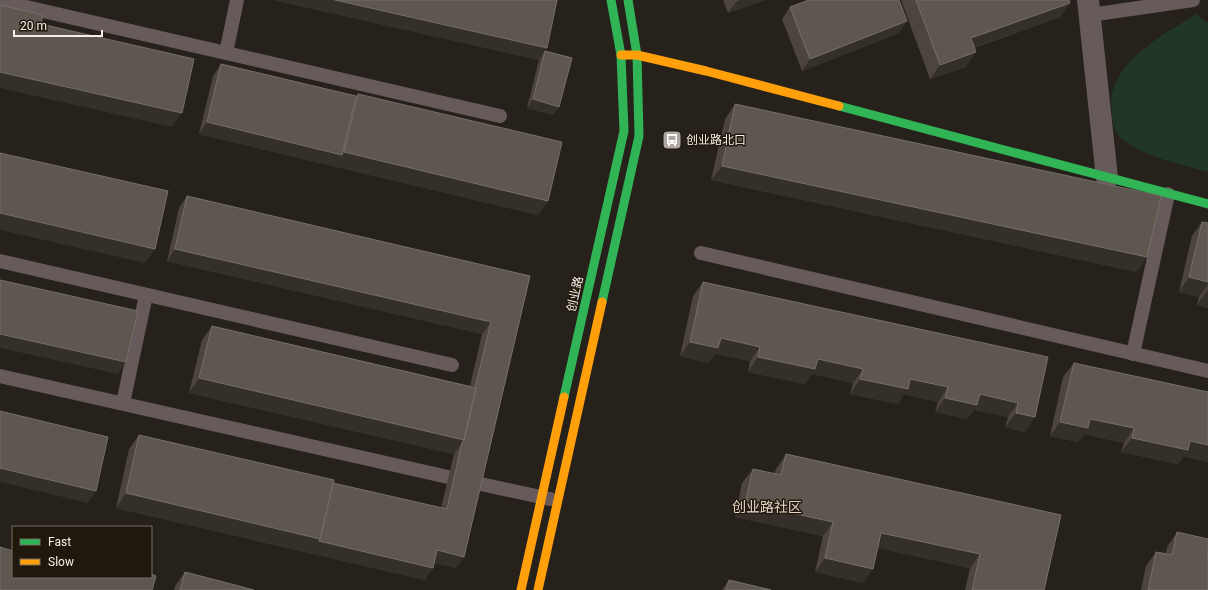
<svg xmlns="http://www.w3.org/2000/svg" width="1208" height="590" viewBox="0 0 1208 590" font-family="Roboto,'Noto Sans SC',sans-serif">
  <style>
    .green { fill: #213627 }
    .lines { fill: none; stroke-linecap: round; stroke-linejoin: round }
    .lane { stroke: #665a5b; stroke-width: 14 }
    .street { stroke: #665a5b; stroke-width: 22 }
    .fast { stroke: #30b455; stroke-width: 9 }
    .slow { stroke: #ff9f0a; stroke-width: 9 }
    .wall { fill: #4b453e }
    .shaded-wall { fill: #342f28 }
    .building { fill: #5d5750; stroke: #756f68 }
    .labels { text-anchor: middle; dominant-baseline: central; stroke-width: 3; stroke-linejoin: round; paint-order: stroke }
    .poi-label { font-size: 12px; fill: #f6efe8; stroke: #21180d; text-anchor: start }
    .street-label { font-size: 12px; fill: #f6efe8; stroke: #21180d }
    .quarter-label { font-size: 14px; fill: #e4d7c9; stroke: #21180d }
  </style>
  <rect width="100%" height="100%" fill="#26211b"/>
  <path class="green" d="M1196 14 1208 23V172C1179 164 1144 157 1121 138 1114 133 1112 120 1112 113 1112 109 1111 104 1111 100 1116 58 1164 35 1196 14Z"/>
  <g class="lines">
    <g class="lane">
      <path d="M0 1 500 116"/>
      <path d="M1090 15 1193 0"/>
      <path d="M226 53 237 0"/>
      <path d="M701 253 1208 371"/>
      <path d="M0 261 452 365"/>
      <path d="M1133 354 1168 194"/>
      <path d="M0 376 448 477"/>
      <path d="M123 403 146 295"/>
      <path d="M476 483 550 499"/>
    </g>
    <path class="street" d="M1088 0 1107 178"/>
    <g class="fast">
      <path d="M839 106 1208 204"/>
      <path d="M602 302 639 136 637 55 628 0"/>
      <path d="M564 397 624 131 621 55 611 0"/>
    </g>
    <g class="slow">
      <path d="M621 55H637L706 71 839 106"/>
      <path d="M521 590 564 397"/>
      <path d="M538 590 602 302"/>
    </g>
  </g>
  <g class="wall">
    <path d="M274 0 547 48 545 51 559 107 553 115 527 108 539 60Z"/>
    <path d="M723 0H765L728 13Z"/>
    <path d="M901 0H1069L1060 17 974 48 966 67 930 79Z"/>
    <path d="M790 7 899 33 802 71 782 19Z"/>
    <path d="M221 64 356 96 358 94 548 201 538 215 199 134 213 76Z"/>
    <path d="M735 104 1137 272 711 180 725 119Z"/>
    <path d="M187 196 530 276 464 557 456 568 434 563 425 580 116 508 129 449 139 435 333 483 441 508 454 454 189 393 202 340 212 326 470 386 482 334 167 261 179 208Z"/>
    <path d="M1202 222 1208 223V308L1197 305 1199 297 1179 292 1192 236Z"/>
    <path d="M703 282 1048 357 1025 432 1005 427 1008 417 974 410 967 419 935 412 938 402 904 394 898 404 850 394 853 383 812 374 805 384 748 372 750 361 715 354 708 363 680 356 693 296Z"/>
    <path d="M1074 363 1208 392V462L1183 456 1178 464 1121 452 1124 443 1084 434 1078 442 1050 436 1063 377Z"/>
    <path d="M786 454 1061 515 1044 590H965L970 568 878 548 863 583 815 572 823 536 735 517 742 483 753 469 774 474 776 469Z"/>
    <path d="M1177 532 1207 562 1208 590H1141L1146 566 1156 552 1166 553 1167 547Z"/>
    <path d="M185 572 254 590H174L175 586Z"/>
    <path d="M729 580 771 590H722Z"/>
  </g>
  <g class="shaded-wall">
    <path d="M274 0H335L547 48 539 60Z"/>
    <path d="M740 0H765L728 13 736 2Z"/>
    <path d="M1070 3 1060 17 961 52 971 38Z"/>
    <path d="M907 21 899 33 802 71 810 59Z"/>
    <path d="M976 52 966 67 930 79 940 65Z"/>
    <path d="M0 72 182 113 172 127 0 88Z"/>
    <path d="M533 99 559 107 553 115 527 108Z"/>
    <path d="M207 122 342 155 344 152 548 201 538 215 199 134Z"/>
    <path d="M722 166 1147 257 1137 272 711 180Z"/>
    <path d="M0 213 155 249 145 263 0 230Z"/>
    <path d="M175 249 491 322 482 334 167 261Z"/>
    <path d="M1189 277 1208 282V284L1199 297 1179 292Z"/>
    <path d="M1207 291H1208V308L1197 305Z"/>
    <path d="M0 334 126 362 118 374 0 348Z"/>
    <path d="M721 338 760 347 750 361 715 354 708 363 680 356 690 342Z"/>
    <path d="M758 357 818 359 863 369 853 383 812 374 805 384 748 372Z"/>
    <path d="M199 378 464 440 454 454 189 393Z"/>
    <path d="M860 379H910L948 387 938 402 904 394 898 404 850 394Z"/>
    <path d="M980 394 1018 403 1008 417 974 410 967 419 935 412 945 398Z"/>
    <path d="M1016 413 1035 417 1025 432 1005 427Z"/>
    <path d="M1090 419 1134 428 1124 443 1084 434 1078 442 1050 436 1060 422Z"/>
    <path d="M1132 438 1190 441 1208 445V462L1183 456 1178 464 1121 452Z"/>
    <path d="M0 468 96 491 88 503 0 482Z"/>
    <path d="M126 493 320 539 433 568 425 580 116 508Z"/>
    <path d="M745 503 833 522 823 536 735 517Z"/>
    <path d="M881 533 980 554 970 568 871 547Z"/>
    <path d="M437 550 464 557 456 568 429 562Z"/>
    <path d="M825 558 873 569 863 583 815 572Z"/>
  </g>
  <g class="building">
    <path d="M335 0H557L547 48Z"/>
    <path d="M809 0H899L907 21 810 59 790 7Z"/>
    <path d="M916 0H1069L1070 3 971 38 976 52 940 65Z"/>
    <path d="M0 5 43 15 41 24 194 59 182 113 0 72Z"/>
    <path d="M545 51 572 58 559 107 533 99Z"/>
    <path d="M221 64 356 96 342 155 207 122Z"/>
    <path d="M358 94 562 142 548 201 344 152Z"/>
    <path d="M735 104 1161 196 1147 257 722 166Z"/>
    <path d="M0 153 168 191 155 249 0 213Z"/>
    <path d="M187 196 530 276 464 557 437 550 433 568 319 541 320 539 333 483 447 509 462 443 464 440 476 388H475L491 322 175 249Z"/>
    <path d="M1202 222 1208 223V282L1189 277Z"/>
    <path d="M0 280 138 311 126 362 0 334Z"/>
    <path d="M703 282 1048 357 1035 417 1016 413 1018 403 980 394 977 405 945 398 948 387 910 379 908 389 860 379 863 369 818 359 815 369 758 357 760 347 721 338 718 348 690 342Z"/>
    <path d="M212 326 476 388 464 440 199 378Z"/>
    <path d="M1074 363 1208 392V445L1190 441 1188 450 1132 438 1134 428 1090 419 1088 428 1060 422Z"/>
    <path d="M0 411 108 437 96 491 0 468Z"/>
    <path d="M139 435 334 480 320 539 126 493Z"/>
    <path d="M786 454 1061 515 1044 590H972L980 554 881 533 873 569 825 558 833 522 745 503 753 469 781 475Z"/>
    <path d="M1177 532 1208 539V557L1207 562 1208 563V590H1148L1156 552 1172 555Z"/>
    <path d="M0 547 13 551V577H151V574L156 576 152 590H0Z"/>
    <path d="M185 572 254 590H180Z"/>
    <path d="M729 580 771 590H726Z"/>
  </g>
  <defs>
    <symbol id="bus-square" viewBox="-11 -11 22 22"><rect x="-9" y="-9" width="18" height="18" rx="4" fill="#ada7a0" stroke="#21180d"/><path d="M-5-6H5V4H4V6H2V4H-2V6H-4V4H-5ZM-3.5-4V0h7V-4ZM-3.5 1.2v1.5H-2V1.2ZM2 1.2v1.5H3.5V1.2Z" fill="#fff"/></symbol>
  </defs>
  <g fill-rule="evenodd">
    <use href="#bus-square" x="661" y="129" width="22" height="22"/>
  </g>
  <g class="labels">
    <g class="poi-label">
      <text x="686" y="140">创业路北口</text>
    </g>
    <g class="street-label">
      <text transform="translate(575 294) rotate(-77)">创业路</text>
    </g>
    <g class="quarter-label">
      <text x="767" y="507">创业路社区</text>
    </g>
  </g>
  <rect x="12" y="526" width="140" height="52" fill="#21180d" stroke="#766e65"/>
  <rect x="20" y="539" width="20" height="6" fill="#30b455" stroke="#766e65"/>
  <text x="48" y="546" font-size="12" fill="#f6efe8">Fast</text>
  <rect x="20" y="559" width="20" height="6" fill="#ff9f0a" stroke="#766e65"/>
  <text x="48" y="566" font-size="12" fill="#f6efe8">Slow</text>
  <path d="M14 30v6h88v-6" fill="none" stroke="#f6efe8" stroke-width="2"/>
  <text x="20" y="30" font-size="12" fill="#f6efe8" stroke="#21180d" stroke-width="3" paint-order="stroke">20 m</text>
</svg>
